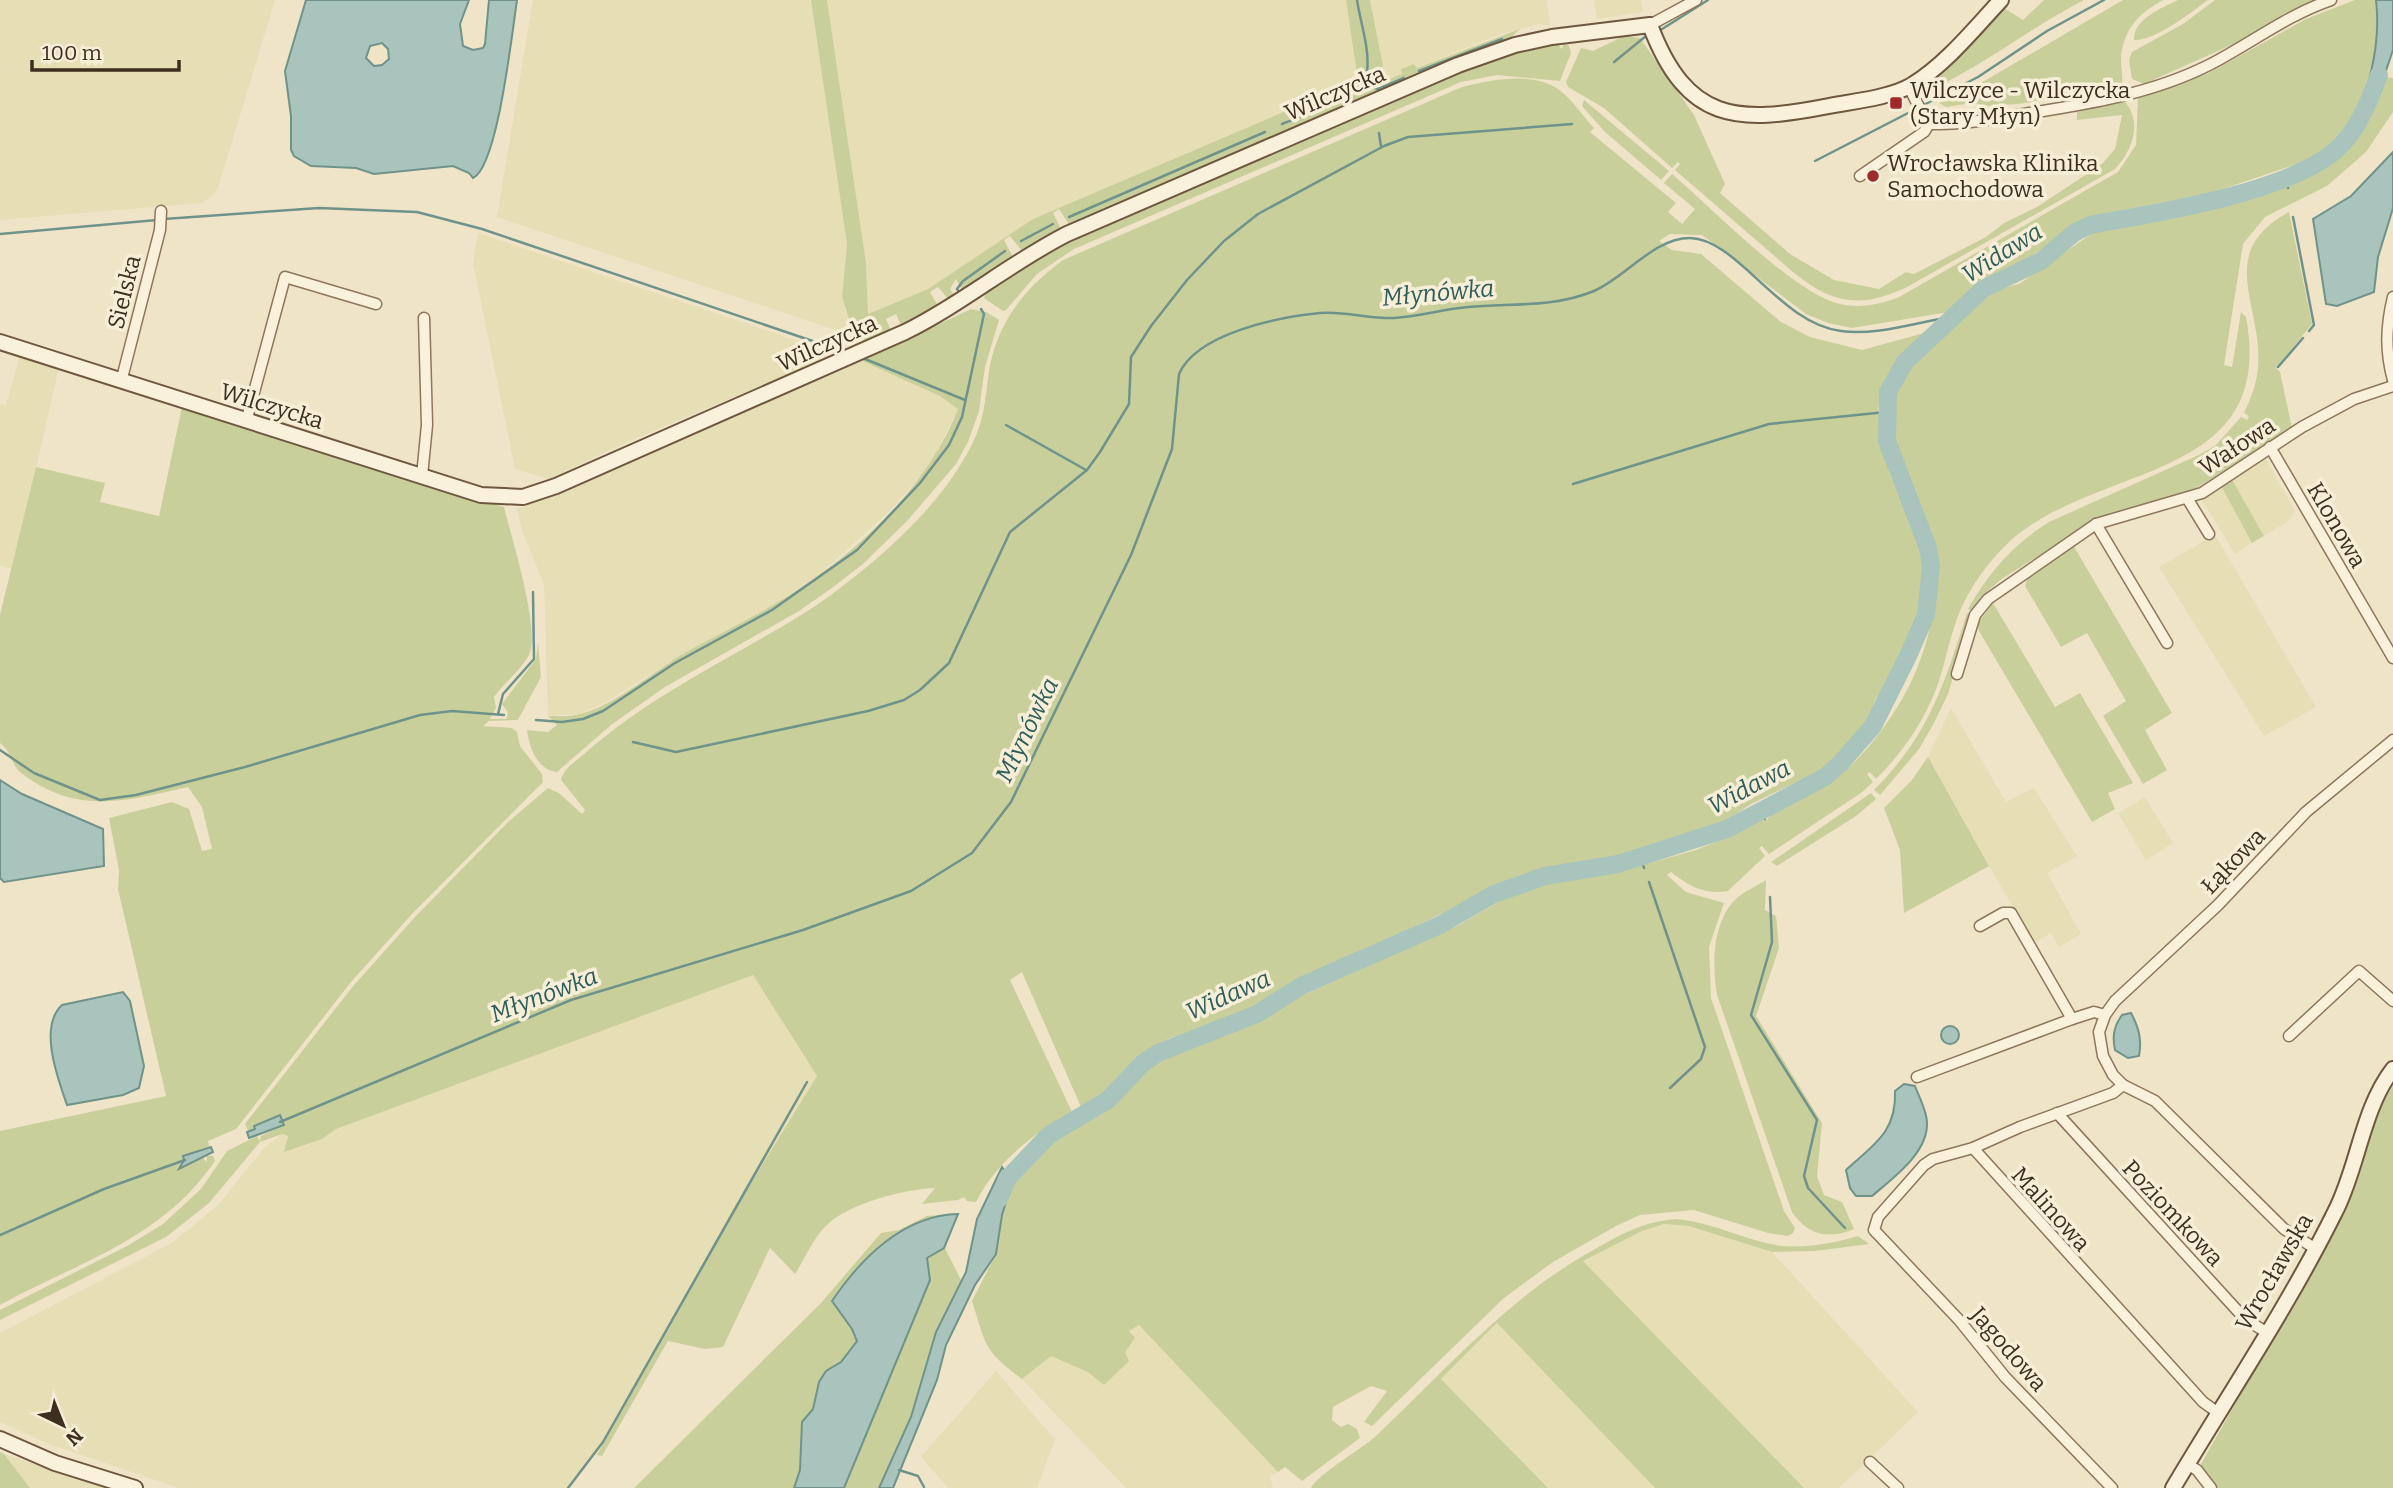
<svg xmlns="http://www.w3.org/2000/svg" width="2393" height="1488" viewBox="0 0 2393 1488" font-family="Bitter,serif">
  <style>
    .farmland { fill: #e6deb5 }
    .green { fill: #c9cf9b }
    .water { fill: #a9c4bc; stroke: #6f938a; stroke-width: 2; fill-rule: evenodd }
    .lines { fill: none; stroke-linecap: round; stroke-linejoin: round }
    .stream { stroke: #6f938a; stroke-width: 2.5 }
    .river { stroke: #a9c4bc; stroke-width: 18 }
    .street-casing { stroke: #8d765c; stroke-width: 13 }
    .secondary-casing { stroke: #6f573f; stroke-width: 18 }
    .street { stroke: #faf1dc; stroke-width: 10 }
    .secondary { stroke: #faf1dc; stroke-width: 14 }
    .poi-dot { fill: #9e2a2b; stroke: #f7eed8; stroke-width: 2.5 }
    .labels { text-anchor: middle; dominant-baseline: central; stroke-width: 7; stroke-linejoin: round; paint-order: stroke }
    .poi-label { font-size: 23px; fill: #3d2e20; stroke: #f7eed8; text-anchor: start }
    .street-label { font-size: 23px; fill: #3d2e20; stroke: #f7eed8 }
    .water-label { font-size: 24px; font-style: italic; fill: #2f5d5a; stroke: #f7eed8 }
  </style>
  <rect width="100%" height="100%" fill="#f0e4c8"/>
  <g class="farmland">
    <path d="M0 0H275L218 188 213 195 202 203 0 220Z"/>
    <path d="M533 0H811L847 244 842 297 852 328 842 332 497 217Z"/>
    <path d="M827 0H1346L1357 76 1347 85 1033 219 928 289 868 314 866 263Z"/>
    <path d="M1370 0H1547L1550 26 1540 24 1501 34 1416 68 1414 64 1403 74 1375 85 1371 74 1383 66Z"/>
    <path d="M1594 0H1641L1643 12 1597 19Z"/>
    <path d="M478 233 822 349 828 357 618 446 549 479 515 469 473 263Z"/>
    <path d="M20 355 59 367 13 569 0 566V404L6 405Z"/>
    <path d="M862 361 940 396 958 409 931 463 892 509 819 575 768 608 683 654 606 702 580 714 548 716 544 584 522 531 517 509Z"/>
    <path d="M2265 457 2295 511 2290 520 2264 536 2231 479Z"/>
    <path d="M2220 484 2252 543 2235 554 2201 498Z"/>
    <path d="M2215 535 2316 707 2264 736 2159 567Z"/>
    <path d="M1951 708 2006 802 2034 788 2077 856 2047 873 2081 934 2059 947 2051 933 2033 943 1928 757Z"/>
    <path d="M2145 797 2173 843 2146 860 2118 813Z"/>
    <path d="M753 975 817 1076 712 1247 598 1448 566 1488H179L46 1443 0 1422V1333L172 1243 218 1205 265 1147 282 1134 288 1136 284 1151 322 1139 336 1129Z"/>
    <path d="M1664 1224 1689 1226 1772 1252 1918 1412 1839 1488H1804L1583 1261 1642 1231Z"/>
    <path d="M1497 1323 1655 1488H1548L1441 1379Z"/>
    <path d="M1139 1325 1278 1472 1270 1476 1273 1488H1126L1022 1379 1051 1355 1088 1372 1125 1353 1129 1331Z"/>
    <path d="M996 1371 1055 1440 1037 1488H948L921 1457Z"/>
    <path d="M4 1454 104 1488H30Z"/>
  </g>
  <g class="green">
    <path d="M811 0H827L866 263 868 314 928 289 1033 219 1347 85 1357 75 1346 0H1370L1383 66 1371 74 1375 85 1402 74 1401 69 1414 64 1417 68 1520 29 1507 41 1446 63 1070 226 1059 209 1053 213 1060 227 1057 232 1022 251 1010 236 1004 240 1012 255 1011 259 963 292 956 279 950 289 956 298 950 301 938 287 930 292 939 308 901 325 896 314 886 319 891 331 869 343 864 342 852 328 842 297 847 244Z"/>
    <path d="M2044 0H2084C2028 29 1979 69 1922 94L1929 83 2004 8 2023 20Z"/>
    <path d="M2123 0H2164C2138 12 2121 33 2121 62 2121 72 2125 81 2119 90L2018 104 1989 106 1972 103 1946 107 1939 103 1962 94Z"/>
    <path d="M2178 0H2208C2192 12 2153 42 2134 40 2133 19 2162 8 2178 0Z"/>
    <path d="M2215 0H2313L2238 42 2144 84 2132 79 2129 60 2132 52 2183 24Z"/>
    <path d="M2355 0H2376L2379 25 2375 61 2365 96 2346 128 2329 148 2312 159 2211 193 2093 216 2013 268 1993 277 1949 312 1852 328 1828 323 1806 314 1702 235 1670 234 1659 241 1672 250 1701 254 1781 322 1810 337 1862 350 1924 333 1893 367 1882 387 1878 408 1889 472 1921 552 1925 582 1922 606 1895 675 1876 699 1866 724 1832 765 1751 804 1725 822 1603 860 1531 872 1477 897 1291 985 1240 1014 1168 1039 1138 1056 1107 1091 1081 1107 1022 972 1010 980 1072 1112C1033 1134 997 1161 976 1202L967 1201 964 1197 958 1200 922 1204 935 1188C906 1189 850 1203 828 1224 814 1236 805 1259 795 1274L770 1248 723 1347 705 1349 668 1341 602 1456 597 1455 712 1247 817 1076 753 975 336 1129 322 1139 284 1152 288 1136 282 1134 260 1142 209 1203 166 1237 0 1320V1310L129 1245 163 1224 201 1189 227 1151 257 1136 260 1141 261 1136 284 1125 280 1115 254 1126 252 1122 254 1128 248 1131 245 1124 354 985 415 917 508 822 548 788 559 793 582 814 585 810 561 780C563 769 576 761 585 753 650 696 725 661 798 617 821 603 842 587 863 570 906 535 956 485 977 433 985 413 986 392 989 371 997 322 1025 288 1063 260L1462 87C1490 80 1529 72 1555 87 1570 96 1582 115 1594 128L1590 132 1676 203 1668 212 1682 224 1695 209 1664 183 1672 174C1711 207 1791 290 1836 303 1857 309 1879 305 1899 297L2118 172 2136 145 2138 98 2209 73 2306 19Z"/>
    <path d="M1624 36 1640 38 1694 115 1725 184 1720 193 1790 254 1834 280 1879 289 1906 272 1914 274 1986 237 2004 223 2037 207 2102 164 2115 149 2122 115 2077 120V112L2125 102C2143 123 2132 151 2115 169L1909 286C1862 309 1833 305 1793 272L1675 170 1680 164 1678 162 1672 168 1604 108 1568 87 1566 82 1581 48 1593 51Z"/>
    <path d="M1564 43 1569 46 1571 53 1560 81 1497 75 1461 82 1074 249 1037 274 1006 310 1003 311 984 298 987 290 1046 251 1406 93 1504 55 1558 45 1562 49Z"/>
    <path d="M2386 77 2393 78V112L2366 152 2327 186 2265 217 2243 244 2224 365 2232 367 2241 312 2246 317C2277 483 2100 461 2010 541 1986 564 1965 593 1955 625 1946 650 1943 677 1931 701 1918 730 1899 756 1876 779L1870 772 1867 774 1873 782 1861 793 1769 854 1762 846 1759 848 1765 856 1728 891C1704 895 1689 886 1671 872L1667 875 1686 892 1724 903 1709 947 1711 998 1784 1211 1795 1228 1793 1233 1788 1236 1768 1233 1694 1210 1640 1215 1616 1226 1553 1262 1504 1298 1372 1426 1364 1422 1387 1391 1371 1386 1333 1407 1332 1420 1341 1427 1348 1424 1357 1429 1360 1438 1302 1481 1285 1467 1278 1472 1139 1325 1129 1331 1135 1338 1125 1352 1129 1361 1104 1385 1088 1372 1051 1356 1022 1379C983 1350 986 1345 972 1301L996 1254 1002 1215 1012 1182 1047 1145 1102 1114 1155 1063 1207 1040 1241 1029 1292 1000 1457 926 1502 900 1558 880 1633 868 1696 850 1730 836 1762 817 1763 820H1767C1778 801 1805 797 1824 786 1858 766 1889 724 1907 690 1928 651 1945 584 1933 541 1929 529 1923 518 1918 507 1902 468 1880 414 1904 374 1915 355 1936 340 1953 326 1973 308 1991 289 2019 284L2094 232 2236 203 2284 187 2290 180 2330 162 2352 142 2369 115Z"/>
    <path d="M1584 100 1669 171 1661 180 1605 132 1582 106Z"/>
    <path d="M2289 212 2312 324 2276 368 2280 372 2292 428 2182 497 2124 509 2092 523 2003 578 1984 594 1973 611 1968 609C1989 572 2013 545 2049 522L2201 454 2216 445 2241 417 2247 420 2249 416 2244 413C2251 398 2257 383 2258 367 2263 304 2214 253 2289 212Z"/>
    <path d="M971 309 986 312 999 320 985 367 979 411 968 442 956 464 908 520 863 564 832 588 799 611 665 687 611 725 557 772C537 770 529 747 527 730L548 732 557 725 548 716C558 716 571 717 580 714 613 706 652 673 681 655 709 639 738 625 766 609 844 565 925 494 958 409L940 396 862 361Z"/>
    <path d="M182 407 504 507C511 536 541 630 529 655 521 670 504 683 494 697L496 708 490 719H507L508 712 502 704 536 659 538 643 541 677 518 720 489 721 483 726 512 728 517 732 520 746 542 774 543 782 412 914 351 982 236 1129 208 1141 209 1146 183 1156 184 1160 179 1168 203 1158 207 1162V1156H213L215 1161C161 1240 80 1261 0 1305V1131L166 1096 118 889 119 870 109 818 172 802 189 809 202 851 212 849 202 807 188 787C125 801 78 816 21 773 12 766 11 751 0 743V615L36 467 105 483 100 502 159 516Z"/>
    <path d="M2231 478 2264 536 2252 543 2220 484Z"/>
    <path d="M2073 545 2172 713 2145 730 2167 770 2143 784 2103 716 2126 701 2087 633 2061 647 2025 586 2030 572Z"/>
    <path d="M1993 603 2055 707 2080 693 2133 783 2108 793 2115 809 2092 822 1979 631 1977 624Z"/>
    <path d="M1967 613 1972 615 1948 694 1934 723 1919 749 1880 795 1874 790C1929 735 1944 685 1967 613Z"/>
    <path d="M1928 757 1989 866 1904 913 1900 850 1884 808 1912 780Z"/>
    <path d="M1871 793 1876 799 1856 816 1777 866 1771 862Z"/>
    <path d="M1766 880 1765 910 1776 916 1779 948 1756 1016 1822 1123 1817 1176 1824 1195 1842 1202 1854 1229C1829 1240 1807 1235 1792 1212L1717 995C1712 966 1712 920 1737 898 1745 891 1757 886 1766 880Z"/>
    <path d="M2393 1086V1488H2216L2200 1466 2344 1210 2382 1104Z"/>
    <path d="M958 1214 945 1248 962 1282 936 1332 911 1417 879 1488H634L821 1303 881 1233 899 1230 927 1216Z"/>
    <path d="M1676 1219C1713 1222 1746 1241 1782 1246 1808 1248 1833 1243 1858 1236L1869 1244 1815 1251 1772 1252 1689 1226 1664 1224 1642 1231 1583 1261 1804 1488H1655L1497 1323 1441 1379 1548 1488H1311C1319 1473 1362 1449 1377 1435 1448 1368 1510 1295 1597 1248 1623 1233 1646 1221 1676 1219Z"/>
    <path d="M0 1452 4 1454 30 1488H0Z"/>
  </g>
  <g class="water">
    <path d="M306 0H469L460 24 463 46 473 50 483 48 485 44 489 0H517C512 32 498 166 473 178L469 173 453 166 374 174 356 168 311 166 294 156 291 150V116L285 71ZM382 43 388 49 389 59 382 65 374 66 366 58 370 46Z"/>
    <path d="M2376 0H2393V50L2377 97 2365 96C2374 63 2380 34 2376 0Z"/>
    <path d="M2393 152V208L2378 257 2374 292 2337 306 2326 304 2313 219 2351 196Z"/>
    <path d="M0 780 22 794 103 829 104 866 4 882 0 878Z"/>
    <path d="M123 992 130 1001 144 1066 139 1088 123 1095 67 1105C58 1079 38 1027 62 1005Z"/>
    <path d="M2131 1013C2139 1028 2142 1040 2139 1056L2128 1058 2115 1050C2112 1036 2114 1026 2122 1015Z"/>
    <circle cx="1950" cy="1035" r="9"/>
    <path d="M1904 1084 1915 1086C1919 1097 1927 1111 1927 1123 1928 1153 1893 1178 1872 1196H1856L1850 1188 1846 1170C1873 1145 1897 1132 1895 1091Z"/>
    <path d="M280 1115 284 1125 249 1138 247 1132 255 1129 254 1126Z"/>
    <path d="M211 1147 213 1152 179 1169 184 1160 183 1156Z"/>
    <path d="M1002 1167 1012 1182 1002 1215 996 1254 975 1285 946 1345 937 1380 893 1488H879L911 1417 936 1332 966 1272 977 1219Z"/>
    <path d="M958 1214 944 1248 927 1258 930 1280 844 1488H794L800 1470 802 1422 813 1409 819 1382 826 1371 841 1362 857 1341 852 1329 832 1301C861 1258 904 1215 958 1214Z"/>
  </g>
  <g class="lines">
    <g class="stream">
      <path d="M1659 31 1708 0"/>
      <path d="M1614 62 1646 36"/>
      <path d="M1419 71 1502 39"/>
      <path d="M1363 84 1378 89 1404 78"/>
      <path d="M1282 124C1306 114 1363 99 1367 71 1370 49 1360 21 1357 0"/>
      <path d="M1379 133 1381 147"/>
      <path d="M1815 161 1978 77 2047 31 2104 0"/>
      <path d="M2284 177 2288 188"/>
      <path d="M1069 217 1265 132"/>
      <path d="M2293 217 2314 325 2309 331"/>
      <path d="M164 219 319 208 417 212 482 229 845 352"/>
      <path d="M0 234 157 220"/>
      <path d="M1021 241 1053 224"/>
      <path d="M959 292 957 289 963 281 1005 251"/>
      <path d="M865 359 965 400"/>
      <path d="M2278 367 2303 338"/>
      <path d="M1006 425 1086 470"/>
      <path d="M1573 484 1769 424 1886 412"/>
      <path d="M498 714 503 694 534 659 533 592"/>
      <path d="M536 720 562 722 583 719 603 711 675 663 772 610 857 550 920 483 949 445 962 417 984 314 981 309"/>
      <path d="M633 742 676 752 868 711 904 700 920 690 949 663 1010 532 1087 470 1100 452 1129 404 1131 357 1151 326 1187 280 1224 241 1258 214 1384 146 1408 137 1572 124"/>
      <path d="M0 750 34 773 100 800 136 795 245 767 420 715 452 711 504 715"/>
      <path d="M1763 808 1765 819"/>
      <path d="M1641 857 1644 868"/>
      <path d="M1649 882 1705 1047 1701 1059 1670 1088"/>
      <path d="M1770 897 1772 942 1751 1015 1817 1120 1804 1176 1808 1188 1845 1228"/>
      <path d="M280 1122 571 1000 803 930 911 891 972 853 1011 802 1131 555 1172 449 1179 374C1197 333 1279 317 1320 313 1345 311 1370 319 1394 318 1419 317 1443 309 1468 307 1510 303 1553 308 1594 291 1626 277 1654 238 1690 238 1738 239 1780 324 1841 331 1877 336 1917 322 1952 317"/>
      <path d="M0 1235 104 1189 185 1160"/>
      <path d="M899 1470 918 1476 924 1487"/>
      <path d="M568 1488 603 1442 807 1082"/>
    </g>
    <path class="river" d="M999 1199 1007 1179 1049 1135 1108 1100 1143 1063 1158 1053 1257 1014 1301 986 1440 925 1494 894 1545 876 1618 864 1727 829 1825 777 1840 764 1873 726 1908 656 1926 615 1931 566 1928 548 1887 441 1888 392 1905 362 1983 289 2041 261 2074 233 2090 225C2156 213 2287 193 2336 150 2357 132 2370 100 2379 75"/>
    <defs>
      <g id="street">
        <path d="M1650 25 1696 0"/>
        <path d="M1909 87 1927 123 1934 124C1965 125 1995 118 2024 114 2088 104 2151 94 2209 65 2250 44 2287 15 2331 0"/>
        <path d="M1860 176 1924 132 1929 124"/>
        <path d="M2393 297C2386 326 2385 351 2393 380"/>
        <path d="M121 382 160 230 161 211"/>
        <path d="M246 422 285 277 376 304"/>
        <path d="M2270 447 2393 658"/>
        <path d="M422 476 427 425 424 318"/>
        <path d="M2187 498 2209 534"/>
        <path d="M2167 643 2096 524 2202 493 2302 427 2354 399 2393 386"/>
        <path d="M1957 674 1975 615 1988 599 2096 524"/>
        <path d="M1980 926 2003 913H2011L2072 1019"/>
        <path d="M2289 1036 2359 971 2393 1001"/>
        <path d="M1917 1077 2072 1019 2094 1012 2105 1015"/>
        <path d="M2123 1085 2113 1093 2020 1127 1973 1148 2203 1402 2217 1412"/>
        <path d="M2057 1113 2245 1319 2266 1332"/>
        <path d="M1973 1148 1933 1159 1924 1165 1878 1217 1874 1230 1959 1320 2005 1377 2112 1488"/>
        <path d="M2316 1249 2284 1229 2155 1101 2123 1085 2113 1075 2103 1056 2099 1032 2105 1015 2115 1001 2218 905 2306 812 2393 740"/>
        <path d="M1870 1462 1898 1488"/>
        <path d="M2187 1464 2197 1470 2211 1488"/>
      </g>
      <g id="secondary">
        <path d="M0 342 481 495 523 497 556 486 905 332C962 304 1010 263 1067 234L1458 65 1515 45 1552 37 1650 25C1687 123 1737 124 1829 106 1855 101 1889 98 1912 85 1946 64 1974 29 2001 0"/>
        <path d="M0 1439 55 1463 135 1488"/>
        <path d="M2173 1488C2227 1397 2288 1307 2335 1212 2358 1168 2362 1109 2393 1069"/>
      </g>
    </defs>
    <use href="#street" class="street-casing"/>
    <use href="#secondary" class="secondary-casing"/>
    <use href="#street" class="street"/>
    <use href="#secondary" class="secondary"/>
  </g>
  <g class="poi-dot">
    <rect x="1889" y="96" width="14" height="14" rx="3.5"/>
    <circle cx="1873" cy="176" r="7"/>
  </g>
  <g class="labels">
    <g class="poi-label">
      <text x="1910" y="90">Wilczyce - Wilczycka<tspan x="1910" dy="26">(Stary Młyn)</tspan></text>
      <text x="1887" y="163">Wrocławska Klinika<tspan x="1887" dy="26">Samochodowa</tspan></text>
    </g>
    <g class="street-label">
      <text transform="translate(1335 93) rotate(-23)">Wilczycka</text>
      <text transform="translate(124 292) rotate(-76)">Sielska</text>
      <text transform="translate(827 343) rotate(-24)">Wilczycka</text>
      <text transform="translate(272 406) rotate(17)">Wilczycka</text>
      <text transform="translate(2237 446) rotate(-33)">Wałowa</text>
      <text transform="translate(2337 525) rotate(60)">Klonowa</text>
      <text transform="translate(2233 861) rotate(-46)">Łąkowa</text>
      <text transform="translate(2051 1209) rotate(48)">Malinowa</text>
      <text transform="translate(2173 1213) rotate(47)">Poziomkowa</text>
      <text transform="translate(2274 1272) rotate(-60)">Wrocławska</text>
      <text transform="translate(2009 1349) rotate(49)">Jagodowa</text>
    </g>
    <g class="water-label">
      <text transform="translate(2002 253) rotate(-32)">Widawa</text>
      <text transform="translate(1438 293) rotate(-5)">Młynówka</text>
      <text transform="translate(1027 730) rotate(-64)">Młynówka</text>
      <text transform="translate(1749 787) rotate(-28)">Widawa</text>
      <text transform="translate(544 995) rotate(-21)">Młynówka</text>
      <text transform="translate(1228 995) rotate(-24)">Widawa</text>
    </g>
  </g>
  <g transform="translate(63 1425) rotate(137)" stroke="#f7eed8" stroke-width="5" paint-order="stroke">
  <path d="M0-5L12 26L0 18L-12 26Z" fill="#3d2e20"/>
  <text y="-10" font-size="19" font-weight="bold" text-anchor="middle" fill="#3d2e20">N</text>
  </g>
  <path d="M32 60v10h147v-10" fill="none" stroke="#3d2e20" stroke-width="3.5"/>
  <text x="42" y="60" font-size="21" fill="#3d2e20" stroke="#f7eed8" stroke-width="5" paint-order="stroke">100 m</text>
</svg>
